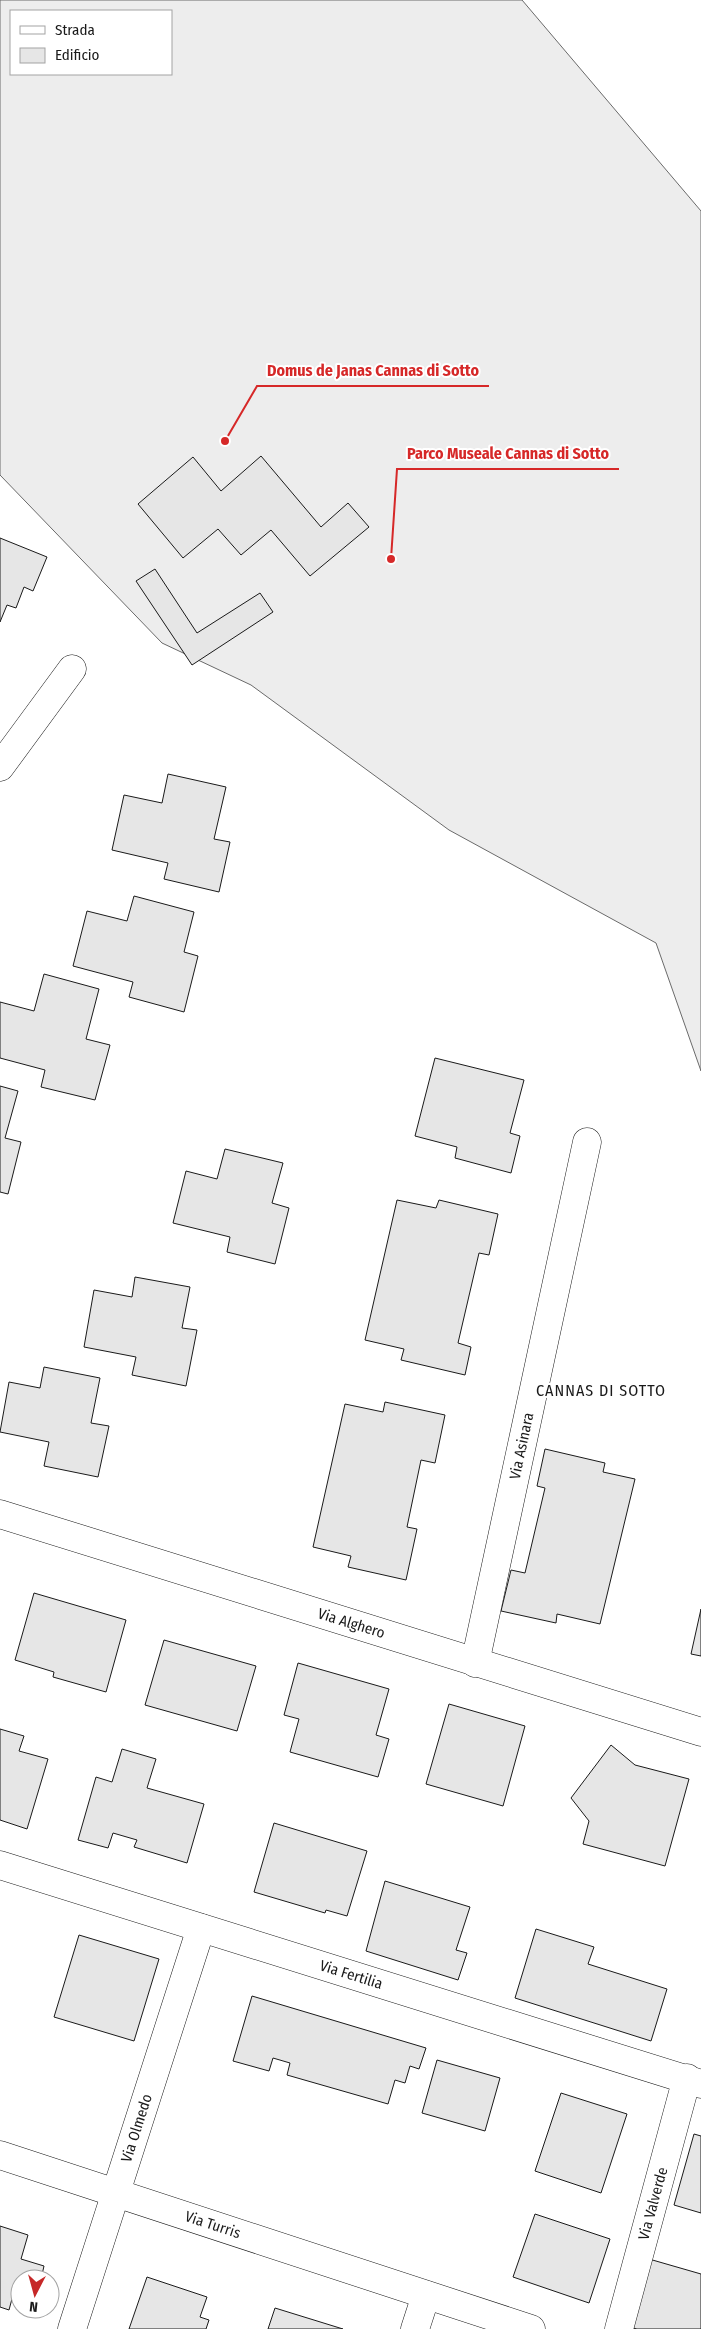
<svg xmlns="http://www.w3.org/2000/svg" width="701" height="2329" viewBox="0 0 701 2329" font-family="'Fira Sans Condensed',sans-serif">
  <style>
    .built { fill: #ededed; stroke: #6a6a6a; fill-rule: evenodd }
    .building { fill: #e6e6e6; stroke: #1a1a1a }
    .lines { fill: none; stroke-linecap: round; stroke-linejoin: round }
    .minor-casing { stroke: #1a1a1a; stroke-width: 29 }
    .minor { stroke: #fff; stroke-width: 28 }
    .labels { text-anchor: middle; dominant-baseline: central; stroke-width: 4; stroke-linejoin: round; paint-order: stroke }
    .street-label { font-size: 15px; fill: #1a1a1a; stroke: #fff }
    .neighbourhood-label { font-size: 16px; letter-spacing: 1px; fill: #1a1a1a; stroke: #fff }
    .leader { fill: none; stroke: #d62828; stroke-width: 2 }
    .callout-dot { fill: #d62828; stroke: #fff; stroke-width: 2 }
    .callout-label { font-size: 16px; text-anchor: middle; font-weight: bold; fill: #d62828; stroke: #fff; stroke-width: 4; stroke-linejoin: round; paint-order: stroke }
  </style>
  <rect width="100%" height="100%" fill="#fff"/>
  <path class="built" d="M0 0H522L701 211V1071L656 943 449 830 251 685 162 643 0 475ZM11 11H171V74H11Z"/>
  <g class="building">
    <path d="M261 456 321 527 348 503 369 527 310 576 271 530 241 555 218 529 183 558 138 504 193 457 221 491Z"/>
    <path d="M0 538 47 557 33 591 24 587 16 608 7 605 0 622Z"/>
    <path d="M155 569 197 633 260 593 273 612 192 665 136 581Z"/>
    <path d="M168 774 226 787 214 839 230 842 219 892 164 879 168 863 112 850 124 795 162 803Z"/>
    <path d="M134 896 194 912 184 952 198 956 184 1012 129 997 133 982 73 966 87 911 127 921Z"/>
    <path d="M44 974 99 989 86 1039 110 1045 95 1100 41 1087 45 1070 0 1058V1002L34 1011Z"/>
    <path d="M435 1058 524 1080 510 1133 520 1136 511 1173 455 1158 457 1147 415 1136Z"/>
    <path d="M0 1086 18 1091 5 1138 21 1142 8 1194 0 1192Z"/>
    <path d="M225 1149 283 1163 272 1203 289 1208 275 1264 227 1252 230 1237 173 1223 186 1171 217 1179Z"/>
    <path d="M397 1200 436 1208 439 1200 498 1214 489 1255 479 1253 458 1343 471 1347 465 1375 401 1360 404 1349 365 1340Z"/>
    <path d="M135 1277 190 1287 182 1328 197 1330 186 1386 132 1375 136 1357 84 1347 94 1290 132 1297Z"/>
    <path d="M44 1367 100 1378 91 1423 109 1426 98 1477 44 1466 49 1442 0 1432 9 1382 40 1388Z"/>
    <path d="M385 1402 445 1415 435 1463 421 1460 407 1527 417 1529 406 1580 348 1567 351 1556 313 1547 345 1404 383 1412Z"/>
    <path d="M545 1449 605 1463 603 1472 635 1479 600 1624 557 1614 556 1623 501 1611 511 1570 525 1573 545 1488 537 1486Z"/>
    <path d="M34 1593 126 1620 106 1692 53 1677 54 1672 15 1660Z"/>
    <path d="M701 1609V1656L691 1654Z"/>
    <path d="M164 1640 256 1666 237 1731 145 1705Z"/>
    <path d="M298 1663 389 1689 376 1735 389 1739 378 1777 290 1752 299 1719 284 1715Z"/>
    <path d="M449 1704 525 1726 503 1806 426 1784Z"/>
    <path d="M0 1729 24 1736 19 1751 48 1759 27 1829 0 1820Z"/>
    <path d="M611 1745 635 1765 689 1779 665 1866 583 1844 589 1821 571 1798Z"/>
    <path d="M122 1749 156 1759 147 1788 204 1804 187 1863 134 1847 137 1840 113 1833 108 1848 78 1840 96 1777 112 1782Z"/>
    <path d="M274 1823 367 1851 347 1916 326 1910 325 1913 254 1892Z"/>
    <path d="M385 1881 470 1907 456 1950 467 1953 458 1980 366 1951Z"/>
    <path d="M536 1929 594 1947 588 1964 667 1989 651 2041 515 1998Z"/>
    <path d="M79 1935 159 1959 134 2041 54 2017Z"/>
    <path d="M252 1996 426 2048 419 2069 410 2066 405 2083 395 2080 388 2104 287 2075 290 2063 273 2058 269 2071 233 2061Z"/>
    <path d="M437 2060 500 2078 485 2131 422 2113Z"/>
    <path d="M561 2093 627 2114 601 2193 535 2171Z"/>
    <path d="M694 2134 701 2136V2213L674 2205Z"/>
    <path d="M535 2214 610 2239 589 2303 513 2277Z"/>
    <path d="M0 2226 28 2235 21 2259 44 2266 41 2279 17 2280 9 2310 0 2307Z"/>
    <path d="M649 2259 701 2274V2329H637L629 2327Z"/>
    <path d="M147 2277 207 2297 200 2317 209 2320 206 2329H129Z"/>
    <path d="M275 2308 343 2329H268Z"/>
  </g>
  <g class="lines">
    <defs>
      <g id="minor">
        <path d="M0 767 72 669"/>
        <path id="s1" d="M0 1514 701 1732"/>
        <path id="s2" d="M475 1663 587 1142"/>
        <path id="s3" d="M0 1865 701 2084"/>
        <path id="s4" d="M0 2155 531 2329"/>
        <path id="s5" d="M72 2329 201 1928"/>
        <path d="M415 2329 426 2295"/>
        <path id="s6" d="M619 2329 687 2078"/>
      </g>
    </defs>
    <use href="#minor" class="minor-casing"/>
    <use href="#minor" class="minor"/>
  </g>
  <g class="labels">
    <g class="street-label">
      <text stroke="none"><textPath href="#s2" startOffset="222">Via Asinara</textPath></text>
      <text stroke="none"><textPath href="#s1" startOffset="368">Via Alghero</textPath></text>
      <text stroke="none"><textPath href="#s3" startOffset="368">Via Fertilia</textPath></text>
      <text stroke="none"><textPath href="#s5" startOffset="211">Via Olmedo</textPath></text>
      <text stroke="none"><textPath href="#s6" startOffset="130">Via Valverde</textPath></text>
      <text stroke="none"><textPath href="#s4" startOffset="224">Via Turris</textPath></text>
    </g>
    <g class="neighbourhood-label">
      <text x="601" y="1390">CANNAS DI SOTTO</text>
    </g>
  </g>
  <path class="leader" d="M225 441L257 386H489M391 559L397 469H619"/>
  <g class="callout-dot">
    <circle cx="225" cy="441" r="5"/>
    <circle cx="391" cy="559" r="5"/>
  </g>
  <g class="callout-label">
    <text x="373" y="376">Domus de Janas Cannas di Sotto</text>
    <text x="508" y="459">Parco Museale Cannas di Sotto</text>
  </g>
  <rect x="10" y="10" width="162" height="65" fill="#ffffff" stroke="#a3a3a3"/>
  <rect x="20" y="26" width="25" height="8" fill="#ffffff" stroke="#a3a3a3"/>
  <text x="55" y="35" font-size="15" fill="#1a1a1a">Strada</text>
  <rect x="20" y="48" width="25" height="15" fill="#e6e6e6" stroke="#a3a3a3"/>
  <text x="55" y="60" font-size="15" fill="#1a1a1a">Edificio</text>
  <g transform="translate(35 2294) rotate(186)"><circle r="24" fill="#ffffff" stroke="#a3a3a3"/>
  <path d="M0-4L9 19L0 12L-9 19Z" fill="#c62828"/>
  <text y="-8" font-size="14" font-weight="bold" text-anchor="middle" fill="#1a1a1a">N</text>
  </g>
</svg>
